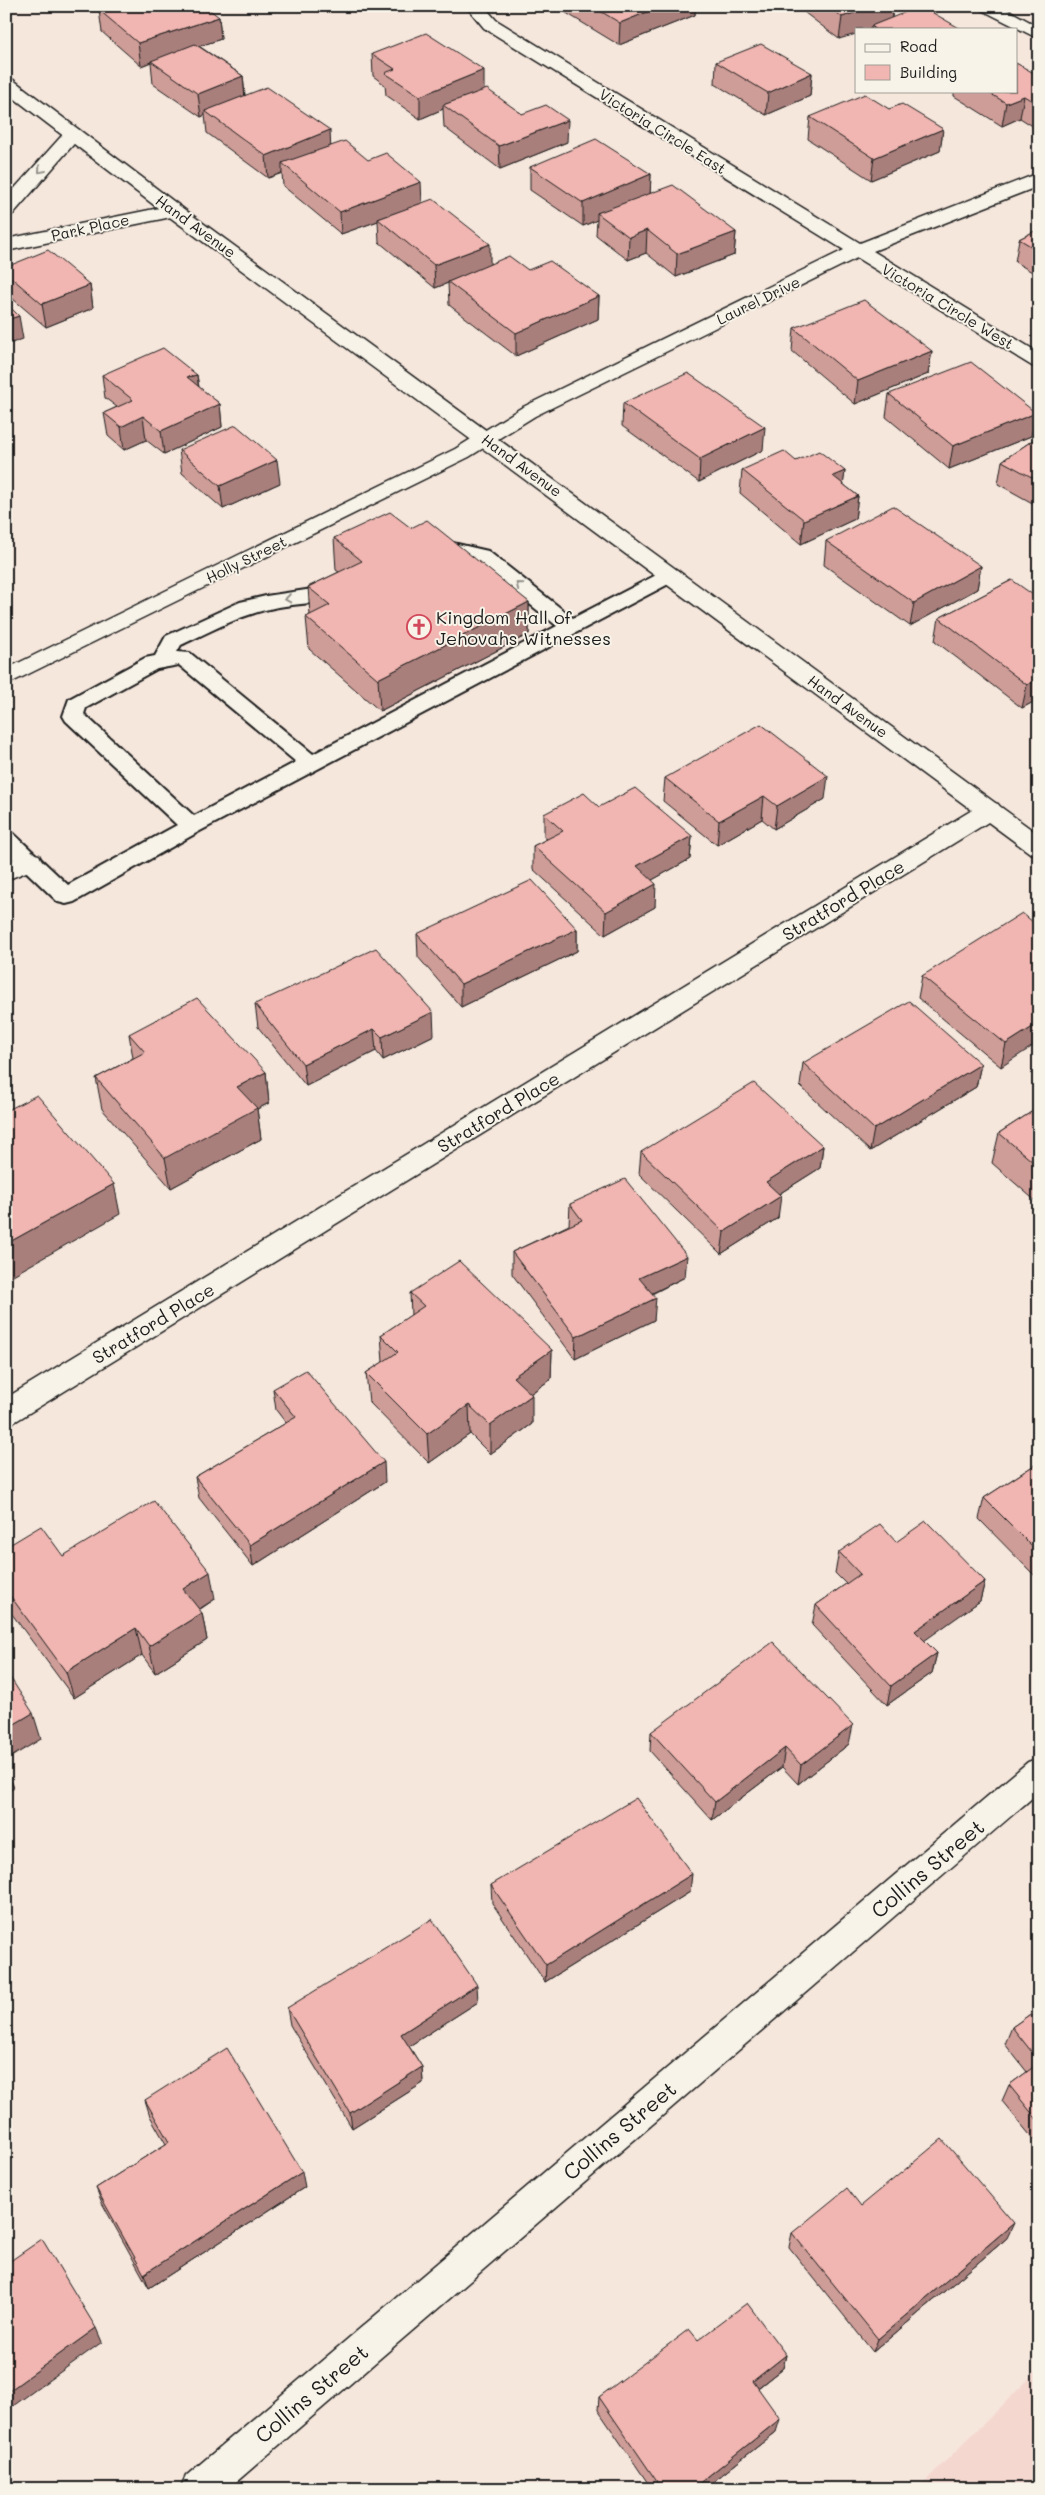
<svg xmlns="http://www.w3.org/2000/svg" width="1045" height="2495" viewBox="0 0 1045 2495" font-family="Mali,sans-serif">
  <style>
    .built { fill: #f4d8d0 }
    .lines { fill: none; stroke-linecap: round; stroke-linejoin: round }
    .service-casing { stroke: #1c1c1c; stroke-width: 4 }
    .minor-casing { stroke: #1c1c1c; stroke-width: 3 }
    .tertiary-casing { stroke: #1c1c1c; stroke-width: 3 }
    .service { fill: #f7f3e8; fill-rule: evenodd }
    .minor { fill: #f7f3e8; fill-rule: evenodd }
    .tertiary { fill: #f7f3e8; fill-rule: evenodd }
    .wall { fill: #cf9d98; stroke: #1c1c1c }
    .shaded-wall { fill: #a97f7c; stroke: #1c1c1c }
    .building { fill: #f1b6b1; stroke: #1c1c1c }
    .oneway { stroke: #94928c }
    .labels { text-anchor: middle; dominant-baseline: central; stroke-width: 4; stroke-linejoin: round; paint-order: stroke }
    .far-street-label { font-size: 15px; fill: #1c1c1c; stroke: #f7f3e8 }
    .poi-label { font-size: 18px; fill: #1c1c1c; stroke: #f7f3e8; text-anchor: start }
    .street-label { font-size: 18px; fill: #1c1c1c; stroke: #f7f3e8 }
    .near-street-label { font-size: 21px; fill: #1c1c1c; stroke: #f7f3e8 }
  </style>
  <rect width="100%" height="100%" fill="#f6e7dd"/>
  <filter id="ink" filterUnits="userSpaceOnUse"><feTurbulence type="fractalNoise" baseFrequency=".02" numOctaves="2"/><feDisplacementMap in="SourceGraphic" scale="10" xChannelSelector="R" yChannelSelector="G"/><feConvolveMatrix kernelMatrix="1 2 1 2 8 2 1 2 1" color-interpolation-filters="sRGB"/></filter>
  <g filter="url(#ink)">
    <path class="built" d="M1039 2369V2489H917Z"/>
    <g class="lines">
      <defs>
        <path id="service" d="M453 543 488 551 573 618 664 571 671 569 678 571 681 575 678 579 200 831 74 902 66 904 58 902 6 852V832L14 834 68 885 177 825 66 721 63 716 69 699 145 658 155 656 166 636 240 602 266 596 326 587 341 582 348 584 351 588C341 603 302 603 285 606 248 611 215 629 181 645L177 652 190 653 313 754 557 626 475 560 453 555 424 554 421 550 424 546ZM179 665 296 762 194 816 84 714 86 708 157 669Z"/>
        <g id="minor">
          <path d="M466 6H484L496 20 860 243 1039 173V186L873 251 1039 353V368L1032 366 857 258 535 416 469 457 6 685V669L455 449 521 408 844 250 484 28Z"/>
          <path d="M980 6H1001L1039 27V39L982 10Z"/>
          <path d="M73 129 79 130 82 134 79 138 13 214 6 216V198L67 130Z"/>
          <path d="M174 205 181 207 183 211 181 215 6 251V239Z"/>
          <path d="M990 802 998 804 1002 810 998 816 16 1421 6 1425V1398L982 804Z"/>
          <path d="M30 853 39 855 42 861 39 867 6 880V862Z"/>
          <path d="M1039 1758V1792L228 2489H180L186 2476 1028 1762Z"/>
        </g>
        <path id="tertiary" d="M6 78 12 79 181 207 1039 835V855L1030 853 167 215 6 92Z"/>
      </defs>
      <use href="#service" class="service-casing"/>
      <use href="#minor" class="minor-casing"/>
      <use href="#tertiary" class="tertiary-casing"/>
      <use href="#service" class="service"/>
      <use href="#minor" class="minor"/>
      <use href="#tertiary" class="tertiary"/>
    </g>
    <g class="wall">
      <path d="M563 6H695V15L619 45 563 11Z"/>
      <path d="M796 6H893L892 18 961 29H856L839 39Z"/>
      <path d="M99 10 219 17 221 39 199 46 243 76 245 95 331 146 422 203 490 264 528 270 599 296 598 319 516 356 449 305 448 283 435 288 379 242 378 221 341 234 283 186 282 173 268 178 207 133 205 115 201 117 153 84 151 62 141 66 102 32Z"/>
      <path d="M372 54 484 90 567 142 500 169 444 127 443 109 420 119 386 95 385 85 373 76Z"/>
      <path d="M716 62 812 73 810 96 766 115 715 84Z"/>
      <path d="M1039 76V130L1020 118 1002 126 954 96V91H1016Z"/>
      <path d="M889 109 943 129 940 151 871 180 808 139 810 117Z"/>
      <path d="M530 167 651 174 650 193 736 232 734 255 676 277 646 253 628 260 596 235 597 220 583 226 530 190Z"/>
      <path d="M1039 229V276L1015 262 1019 239Z"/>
      <path d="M6 267 90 285 93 308 46 327 6 293Z"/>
      <path d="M794 328 932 351 928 374 855 404 792 351Z"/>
      <path d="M102 375H197L199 387 220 404 222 427 164 454 146 440 124 450 108 436 104 413 117 407 105 398Z"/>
      <path d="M889 394 1031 436 949 469 886 417Z"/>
      <path d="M623 403 763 450 699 482 622 426Z"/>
      <path d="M1039 436V511L1035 509 1036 505 998 484 1002 461Z"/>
      <path d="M179 450 280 483 223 509 182 473Z"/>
      <path d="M796 461 845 471 843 484 858 496 855 519 801 544 740 493 742 470Z"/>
      <path d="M411 528 529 602V634L380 711 309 649 306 617 310 615 308 587 339 572 336 570 334 538Z"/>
      <path d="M826 541 981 566 977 589 910 626 824 565Z"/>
      <path d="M1012 580 1039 699 1022 708 935 641 939 618Z"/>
      <path d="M665 778 825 799 774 829 762 819 717 845 663 801Z"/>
      <path d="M599 807 692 836 690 859 652 880 655 907 605 935 533 869V846L547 839 544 837V814Z"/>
      <path d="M1039 927 1001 1067 918 998 922 976Z"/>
      <path d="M577 929V951L461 1007 418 957 417 934Z"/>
      <path d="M255 1004 434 1035 383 1060 376 1051 306 1086 258 1027Z"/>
      <path d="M129 1034 266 1072 269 1103 257 1109 261 1139 171 1188 102 1109 96 1078 133 1058Z"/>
      <path d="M803 1063 981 1064 976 1087 870 1151 800 1086Z"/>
      <path d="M1039 1107V1204L992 1163 999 1133Z"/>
      <path d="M823 1146 820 1168 779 1194 778 1218 721 1254 639 1174 641 1152Z"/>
      <path d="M570 1204 685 1277 652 1294 654 1320 575 1359 512 1274V1252L569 1225Z"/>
      <path d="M410 1293 552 1350 551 1379 530 1394 532 1424 490 1454 470 1434 429 1463 369 1402 366 1373 383 1362 381 1335 411 1315Z"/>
      <path d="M273 1389 385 1482 253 1566 199 1498 195 1477 286 1423 276 1410Z"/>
      <path d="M1039 1462V1573L1035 1576 979 1519 984 1498Z"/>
      <path d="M896 1542 985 1581 980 1601 924 1640 937 1653 932 1673 887 1705 812 1625 816 1605 846 1584 835 1573 839 1552Z"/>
      <path d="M6 1547 63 1556 215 1599 199 1610 202 1613 207 1640 155 1673 142 1655 74 1698 6 1606Z"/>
      <path d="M651 1732 849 1744 798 1784 782 1767 712 1820 650 1751Z"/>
      <path d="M491 1885 690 1892 545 1982 492 1903Z"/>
      <path d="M478 2002 409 2046 422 2067 423 2083 352 2128 290 2025 287 2008Z"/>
      <path d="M1039 2008V2146L1002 2101 1009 2085 1027 2072 1005 2044 1012 2027Z"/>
      <path d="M145 2100 305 2187 149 2288 102 2203 96 2188 166 2144 150 2116Z"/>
      <path d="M861 2206 1007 2238 873 2352 789 2247 792 2233Z"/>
      <path d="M698 2340 786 2355 783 2368 758 2388 776 2432 704 2489H652L598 2410 599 2397Z"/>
    </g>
    <g class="shaded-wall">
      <path d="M39 6H46L39 9Z"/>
      <path d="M662 6H695V15L619 45 620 23Z"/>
      <path d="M875 6H893L891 22 871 26V29H856V34L839 39 842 17Z"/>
      <path d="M219 17 221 39 152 62 151 61V62L141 66 138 43Z"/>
      <path d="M484 70V93L443 105V109L420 119V96Z"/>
      <path d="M812 73 810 96 766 115 768 93Z"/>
      <path d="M243 76 245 99 205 111V115L201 117 198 94Z"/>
      <path d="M1024 96 1020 118 1002 126 1006 103Z"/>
      <path d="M568 120 567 142 500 169 499 146Z"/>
      <path d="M943 129 940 151 871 180 874 158Z"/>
      <path d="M330 130 331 153 282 163V173L268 178 266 156Z"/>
      <path d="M651 174 650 197 597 213V220L583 226V203Z"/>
      <path d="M421 182 422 204 378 219V221L341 234 340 212Z"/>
      <path d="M647 230 646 253 628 260 629 237Z"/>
      <path d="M736 232 734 255 676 277 677 254Z"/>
      <path d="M490 244V266L448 282V283L435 288 434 265Z"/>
      <path d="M90 285 93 308 46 327 42 304Z"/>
      <path d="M599 296 598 319 516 356V333Z"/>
      <path d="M19 316 23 339 6 345V320Z"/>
      <path d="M932 351 928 374 855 404 858 381Z"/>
      <path d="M197 375 200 398 187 377Z"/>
      <path d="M220 404 222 427 164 454 161 431Z"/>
      <path d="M1036 413 1031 436 949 469 953 446Z"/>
      <path d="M143 416 146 440 124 450 121 427Z"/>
      <path d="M765 427 763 450 699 482 700 459Z"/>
      <path d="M277 460 280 483 223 509 220 486Z"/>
      <path d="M845 471 842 495 833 476Z"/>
      <path d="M858 496 855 519 801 544 804 520Z"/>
      <path d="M981 566 977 589 910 626 914 603Z"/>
      <path d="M529 602V634L380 711 378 679Z"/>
      <path d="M1039 678V699L1022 708 1027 685Z"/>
      <path d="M828 776 825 799 774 829 777 806Z"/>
      <path d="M764 796 762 819 717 845 719 821Z"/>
      <path d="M692 836 690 859 636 889 637 866Z"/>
      <path d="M656 884 655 907 605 935 606 912Z"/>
      <path d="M577 929V951L461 1007V984Z"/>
      <path d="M433 1012 434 1035 383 1060 382 1037Z"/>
      <path d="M1039 1023V1042L1001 1067 1006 1044Z"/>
      <path d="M374 1029 376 1051 306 1086 303 1064Z"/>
      <path d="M981 1064 976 1087 870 1151 874 1129Z"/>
      <path d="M266 1072 269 1103 257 1109 261 1139 171 1188 165 1158 237 1087Z"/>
      <path d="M823 1146 820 1168 763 1204 766 1182Z"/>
      <path d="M114 1184 120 1214 6 1279V1244Z"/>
      <path d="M781 1196 778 1218 721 1254 724 1232Z"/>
      <path d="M687 1256 685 1277 638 1300 639 1278Z"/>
      <path d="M656 1298 654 1320 575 1359 576 1337Z"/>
      <path d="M552 1350 551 1379 513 1406V1377Z"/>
      <path d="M532 1395V1424L490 1454V1425Z"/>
      <path d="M469 1405 470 1434 429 1463 427 1434Z"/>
      <path d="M384 1462 385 1482 253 1566 250 1545Z"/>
      <path d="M1039 1563V1573L1035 1576Z"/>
      <path d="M210 1572 215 1599 188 1616 183 1589Z"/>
      <path d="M985 1581 980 1601 910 1651 915 1631Z"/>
      <path d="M202 1613 207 1640 155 1673 149 1646Z"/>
      <path d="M136 1628 142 1655 74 1698 66 1672Z"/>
      <path d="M937 1653 932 1673 887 1705 891 1686Z"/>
      <path d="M33 1713 41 1739 6 1760V1729Z"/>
      <path d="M853 1725 849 1744 798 1784 801 1765Z"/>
      <path d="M785 1748 782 1767 712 1820 715 1802Z"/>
      <path d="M6 1767 14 1788 6 1793Z"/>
      <path d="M692 1874 690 1892 545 1982 546 1965Z"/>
      <path d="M477 1985 478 2002 403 2050 401 2034Z"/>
      <path d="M422 2067 423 2083 352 2128 350 2113Z"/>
      <path d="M302 2172 305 2187 149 2288 144 2274Z"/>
      <path d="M1014 2223 1007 2238 873 2352 878 2339Z"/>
      <path d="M96 2328 102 2342 6 2411V2393Z"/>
      <path d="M786 2355 783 2368 750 2394 753 2381Z"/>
      <path d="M780 2419 776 2432 704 2489H692Z"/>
    </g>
    <g class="building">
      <path d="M110 6H205L219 17 138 43 99 10Z"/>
      <path d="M592 6H662L620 23Z"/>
      <path d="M828 6H875L842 17Z"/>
      <path d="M921 6 961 29H876L871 26Z"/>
      <path d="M426 33 484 70 420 96 385 73 395 69 372 54Z"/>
      <path d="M195 44 243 76 198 94 151 61Z"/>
      <path d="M761 44 812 73 768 93 716 62Z"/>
      <path d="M1016 63 1039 76V105L1024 96 1006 103 986 91H1016Z"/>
      <path d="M267 87 330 130 266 156 205 111Z"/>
      <path d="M487 89 522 114 546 105 568 120 499 146 443 105Z"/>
      <path d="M865 94 889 109 902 104 943 129 874 158 810 117Z"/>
      <path d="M596 139 651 174 583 203 530 167Z"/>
      <path d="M345 141 368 160 386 153 421 182 340 212 282 163Z"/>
      <path d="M673 185 736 232 677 254 647 230 629 237 597 213Z"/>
      <path d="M433 199 490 244 434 265 378 219Z"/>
      <path d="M1039 229V251L1019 239Z"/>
      <path d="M48 250 90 285 42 304 6 273V267Z"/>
      <path d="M509 256 528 270 550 261 599 296 516 333 448 282Z"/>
      <path d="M864 300 932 351 858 381 794 328Z"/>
      <path d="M6 303 19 316 6 320Z"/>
      <path d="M163 348 197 375 187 377 220 404 161 431 143 416 121 427 104 413 133 400 102 375Z"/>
      <path d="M971 362 1036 413 953 446 889 394Z"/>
      <path d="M688 373 765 427 700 459 623 403Z"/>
      <path d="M236 425 277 460 220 486 179 450Z"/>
      <path d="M1039 436V481L1002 461Z"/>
      <path d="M784 451 796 461 819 451 845 471 833 476 858 496 804 520 742 470Z"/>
      <path d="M893 506 981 566 914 603 826 541Z"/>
      <path d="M390 512 411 528 427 520 529 602 378 679 306 617 330 605 308 587 362 561 334 538Z"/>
      <path d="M1012 580 1039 599V678L1027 685 939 618Z"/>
      <path d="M761 724 828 776 777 806 764 796 719 821 665 778Z"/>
      <path d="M635 788 692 836 637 866 656 884 606 912 533 846 563 831 544 814 584 793 599 807Z"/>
      <path d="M532 880 577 929 461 984 417 934Z"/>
      <path d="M1022 913 1039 927V1023L1006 1044 922 976Z"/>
      <path d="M376 948 433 1012 382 1037 374 1029 303 1064 255 1004Z"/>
      <path d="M197 998 266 1072 237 1087 257 1108 165 1158 96 1078 145 1052 129 1034Z"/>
      <path d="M909 1001 981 1064 874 1129 803 1063Z"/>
      <path d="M754 1083 823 1146 766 1182 781 1196 724 1232 641 1152Z"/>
      <path d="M37 1095 114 1184 6 1244V1111Z"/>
      <path d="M1039 1107V1167L999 1133Z"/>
      <path d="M625 1179 687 1256 639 1278 656 1298 576 1337 512 1252 582 1220 570 1204Z"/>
      <path d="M459 1261 552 1350 513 1377 532 1395 490 1425 469 1405 427 1434 366 1373 398 1352 381 1335 424 1306 410 1293Z"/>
      <path d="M306 1370 384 1462 250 1545 195 1477 296 1417 273 1389Z"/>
      <path d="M1039 1462V1553L984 1498Z"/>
      <path d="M154 1501 210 1572 183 1589 202 1613 149 1646 136 1628 66 1672 6 1590V1547L41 1526 63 1556Z"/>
      <path d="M926 1521 985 1581 915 1631 937 1653 891 1686 816 1605 860 1574 839 1552 880 1524 896 1542Z"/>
      <path d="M773 1642 853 1725 801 1765 785 1748 715 1802 651 1732Z"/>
      <path d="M6 1671 33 1713 6 1729Z"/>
      <path d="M636 1798 692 1874 546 1965 491 1885Z"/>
      <path d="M432 1919 477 1985 401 2034 422 2067 350 2113 287 2008Z"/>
      <path d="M1039 2008V2061L1012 2027Z"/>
      <path d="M227 2048 302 2172 144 2274 96 2188 169 2142 145 2100Z"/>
      <path d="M1039 2063V2122L1009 2085Z"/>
      <path d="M942 2139 1014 2223 878 2339 792 2233 847 2188 861 2206Z"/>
      <path d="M42 2239 96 2328 6 2393V2264Z"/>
      <path d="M747 2303 786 2355 753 2381 780 2419 692 2489H662L599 2397 689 2329 698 2340Z"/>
    </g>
    <defs><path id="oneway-chevron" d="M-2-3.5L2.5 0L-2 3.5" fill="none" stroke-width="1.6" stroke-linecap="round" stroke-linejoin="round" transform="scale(1.25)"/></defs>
    <g class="oneway">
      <use href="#oneway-chevron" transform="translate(41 170) rotate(131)"/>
      <use href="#oneway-chevron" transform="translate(519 585) rotate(-141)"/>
      <use href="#oneway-chevron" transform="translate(288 599) rotate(172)"/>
    </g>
  </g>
  <defs>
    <symbol id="church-ring" viewBox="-11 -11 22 22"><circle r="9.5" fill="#f7f3e8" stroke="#d1495b" stroke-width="1.5"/><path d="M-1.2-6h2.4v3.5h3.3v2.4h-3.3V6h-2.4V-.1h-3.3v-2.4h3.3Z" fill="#d1495b"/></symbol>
  </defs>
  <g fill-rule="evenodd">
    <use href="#church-ring" x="405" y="613" width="28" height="28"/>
  </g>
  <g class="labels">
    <g class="far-street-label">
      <text transform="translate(663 131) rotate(32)">Victoria Circle East</text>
      <text transform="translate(196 226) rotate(36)">Hand Avenue</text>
      <text transform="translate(90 227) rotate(-12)">Park Place</text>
      <text transform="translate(758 300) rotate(-26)">Laurel Drive</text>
      <text transform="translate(948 306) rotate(31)">Victoria Circle West</text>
      <text transform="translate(522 465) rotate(36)">Hand Avenue</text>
      <text transform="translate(246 559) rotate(-26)">Holly Street</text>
      <text transform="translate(848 706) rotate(36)">Hand Avenue</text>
    </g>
    <g class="poi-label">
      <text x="436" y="617">Kingdom Hall of<tspan x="436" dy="21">Jehovahs Witnesses</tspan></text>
    </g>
    <g class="street-label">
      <text transform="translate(843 900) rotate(-31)">Stratford Place</text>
      <text transform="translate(498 1112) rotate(-31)">Stratford Place</text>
      <text transform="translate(153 1323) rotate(-31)">Stratford Place</text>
    </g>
    <g class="near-street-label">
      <text transform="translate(927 1868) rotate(-40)">Collins Street</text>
      <text transform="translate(619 2130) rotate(-40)">Collins Street</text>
      <text transform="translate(311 2393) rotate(-40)">Collins Street</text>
    </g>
  </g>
  <rect width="1045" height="2495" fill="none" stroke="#f7f3e8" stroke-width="25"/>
  <rect x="12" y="12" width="1020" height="2470" fill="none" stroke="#1c1c1c" stroke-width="2" filter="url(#ink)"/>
  <rect x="855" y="28" width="162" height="65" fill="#f7f3e8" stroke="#9f9d96"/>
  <rect x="865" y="44" width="25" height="8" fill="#f7f3e8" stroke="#9f9d96"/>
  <text x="900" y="52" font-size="15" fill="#1c1c1c">Road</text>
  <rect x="865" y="65" width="25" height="15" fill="#f1b6b1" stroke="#9f9d96"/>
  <text x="900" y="78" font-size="15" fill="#1c1c1c">Building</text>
</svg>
